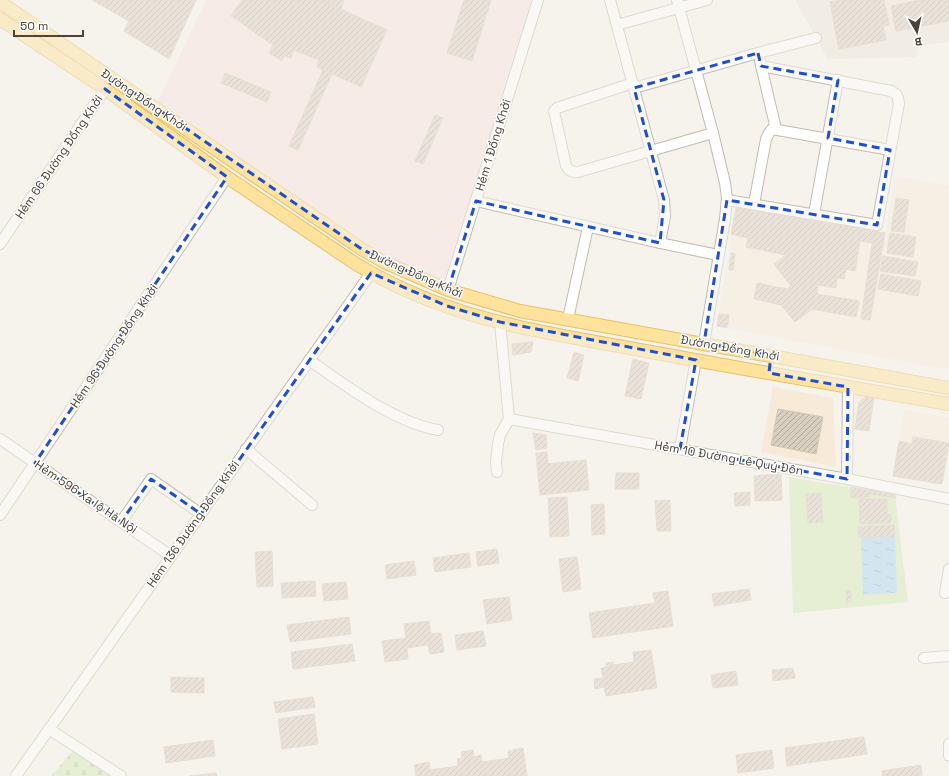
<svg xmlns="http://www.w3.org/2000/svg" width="949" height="776" viewBox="0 0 949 776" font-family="'Space Grotesk',sans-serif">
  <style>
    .residential { fill: #eae5da }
    .commercial { fill: #f7ead8 }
    .medical { fill: #f6e3e0 }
    .cemetery { fill: url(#cemetery-stones) }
    .pitch { fill: #d2eab5 }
    .water { fill: url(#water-ripples) }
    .building { fill: url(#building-hatch); stroke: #d3c7b4 }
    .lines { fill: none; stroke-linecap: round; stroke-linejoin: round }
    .minor-casing { stroke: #c2bbae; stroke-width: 12 }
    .major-casing { stroke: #e6c16a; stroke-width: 14 }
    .minor { stroke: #fff; stroke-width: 10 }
    .major { stroke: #ffe39c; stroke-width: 12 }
    .marked { fill: none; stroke: #1d4ed8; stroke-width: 3; stroke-dasharray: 8 5; stroke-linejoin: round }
    .labels { text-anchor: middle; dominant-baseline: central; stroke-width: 3; stroke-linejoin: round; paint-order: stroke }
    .street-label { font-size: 12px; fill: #4b4439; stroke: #fff }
  </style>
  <defs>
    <pattern id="cemetery-stones" width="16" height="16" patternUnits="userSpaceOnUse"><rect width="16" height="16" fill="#d2eab5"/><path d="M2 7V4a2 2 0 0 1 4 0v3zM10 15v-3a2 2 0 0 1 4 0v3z" fill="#b6ca9c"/></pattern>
    <pattern id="water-ripples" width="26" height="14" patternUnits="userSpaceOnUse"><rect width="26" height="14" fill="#a9d4f2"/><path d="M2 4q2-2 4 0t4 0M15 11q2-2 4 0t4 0" fill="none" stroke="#8caec5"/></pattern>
    <pattern id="building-hatch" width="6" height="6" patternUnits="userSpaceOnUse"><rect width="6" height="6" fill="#d8cfc1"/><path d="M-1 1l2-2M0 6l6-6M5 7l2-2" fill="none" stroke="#b1aa9e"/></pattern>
  </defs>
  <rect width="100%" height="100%" fill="#f6f3ec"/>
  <path class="residential" d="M795 0H949V42L918 46 916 57 828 59Z"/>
  <g class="commercial">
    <path d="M895 177 949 186V370L717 326 736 208 885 233Z"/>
    <path d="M506 329 534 335 531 352 509 356Z"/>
    <path d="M773 387 833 398 836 467 761 452Z"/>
    <path d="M855 394 874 397 869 431 853 429Z"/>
    <path d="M904 410 949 418V446L942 484 893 476Z"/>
  </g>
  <path class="medical" d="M206 0H535L447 283 384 256 336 225 157 103Z"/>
  <path class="cemetery" d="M73 751 112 776H51Z"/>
  <path class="pitch" d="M789 477 895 495 908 602 793 613Z"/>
  <path class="water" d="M895 536 897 593 863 595 861 537Z"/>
  <g class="building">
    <path d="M92 0H196L169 59 124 31 129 21Z"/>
    <path d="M242 0H321L387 30 361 87 317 67 319 60 294 50 291 58 284 56 282 61 269 53 273 45 231 16Z"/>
    <path d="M321 0H344L341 9Z"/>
    <path d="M464 0H491L472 61 447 53Z"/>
    <path d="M842 0H884L889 25 883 26 886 40 839 49 830 2Z"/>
    <path d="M920 0H949V21L896 31 891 6Z"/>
    <path d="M323 70 332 74 298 150 289 146Z"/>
    <path d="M225 73 271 92 267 102 221 83Z"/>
    <path d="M435 115 443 118 423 164 415 161Z"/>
    <path d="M896 198 909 200 904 232 891 231Z"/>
    <path d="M736 208 874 231 872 243 860 241 855 271 846 269 844 279 837 278 836 288 818 285 817 294 859 301 856 317 812 309 795 322 781 305 754 299 757 283 787 289 791 286 774 264 786 255 746 247 748 238 731 234Z"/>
    <path d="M874 231 885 233 870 320 861 319Z"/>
    <path d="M890 233 916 237 913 257 887 253Z"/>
    <path d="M731 253 735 254 733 270H729Z"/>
    <path d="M883 256 918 262 915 276 880 271Z"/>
    <path d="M881 274 921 281 918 296 878 289Z"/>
    <path d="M719 314 729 315 727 328 717 326Z"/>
    <path d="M533 342 531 352 513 355 512 344Z"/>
    <path d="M574 352 584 355 578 381 567 378Z"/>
    <path d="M633 359 649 363 641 399 625 396Z"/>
    <path d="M867 396 874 397 869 431 855 429 859 402Z"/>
    <path d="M778 409 823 417 816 454 771 445Z"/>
    <path d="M533 433 546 435 547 448 536 450Z"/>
    <path d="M913 437 949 443 942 484 893 476 899 441 912 444Z"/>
    <path d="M547 452 548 464 537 465 536 453Z"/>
    <path d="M586 460 589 490 540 495 537 465Z"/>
    <path d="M616 473H639V489H615Z"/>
    <path d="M773 474 781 475 782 500 755 501 754 476Z"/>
    <path d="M851 487 895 495 896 498 870 494V497L851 498Z"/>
    <path d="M750 492V505L735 506 734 493Z"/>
    <path d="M821 493 823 522 808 523 806 494Z"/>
    <path d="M567 497 569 536 550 537 548 498Z"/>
    <path d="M859 499H887V515H891V523L860 524Z"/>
    <path d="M670 500 671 531H657L655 501Z"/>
    <path d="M604 504 605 534 592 535 591 505Z"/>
    <path d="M894 525 895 536 859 537 858 527Z"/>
    <path d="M497 549 499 563 478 566 476 552Z"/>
    <path d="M272 551 273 586 257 587 255 552Z"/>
    <path d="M469 553 471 567 435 572 433 558Z"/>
    <path d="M577 557 581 589 563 592 559 559Z"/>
    <path d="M414 561 416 575 387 579 385 565Z"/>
    <path d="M315 581 316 596 282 598 281 583Z"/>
    <path d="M346 582 348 599 324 601 322 584Z"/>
    <path d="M749 589 751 600 714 606 712 594Z"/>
    <path d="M668 591 673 626 593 638 589 613 655 603 653 593Z"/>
    <path d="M846 591H851V602H847Z"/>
    <path d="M509 597 512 620 487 624 483 600Z"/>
    <path d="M349 617 351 634 290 642 287 625Z"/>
    <path d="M429 621 431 634 441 633 444 652 430 654 428 645 407 648 408 659 385 662 382 641 406 638 404 624Z"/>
    <path d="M483 631 486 646 457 650 455 635Z"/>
    <path d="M352 644 355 661 293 669 291 652Z"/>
    <path d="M651 650 657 688 606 696 604 687 595 689 594 679 603 678 601 668 607 667 606 663 613 662V665L634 662 633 652Z"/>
    <path d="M793 668 795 678 773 681 772 670Z"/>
    <path d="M736 671 738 685 713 688 711 675Z"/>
    <path d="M171 677 204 678V693L171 692Z"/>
    <path d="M313 697 315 707 276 713 274 702Z"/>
    <path d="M314 714 318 744 282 749 278 719Z"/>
    <path d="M864 737 867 754 787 766 785 748Z"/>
    <path d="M213 740 215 756 166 763 164 747Z"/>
    <path d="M523 748 527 776H416L414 765 429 762 430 770 458 766 457 759 462 758 461 752 473 750 474 757 481 755 482 762 509 758 508 751Z"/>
    <path d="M772 750 774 768 738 773 736 755Z"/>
    <path d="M921 765 922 776H883L882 771Z"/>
    <path d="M216 773 217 776H189Z"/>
  </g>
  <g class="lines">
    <defs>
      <g id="minor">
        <path d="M610 0 664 200 665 216 660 243"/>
        <path d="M677 0 713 133 725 183 727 198 725 219 704 343"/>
        <path d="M617 25 707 0"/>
        <path d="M760 61 776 129"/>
        <path d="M633 83 557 108 554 111 566 166C569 171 572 172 578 172L713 133"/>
        <path d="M634 88 758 53 816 38"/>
        <path d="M727 200 877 225 899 103 897 95 891 91 761 66"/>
        <path d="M476 201 660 243 718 255"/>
        <path d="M754 204 766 139 769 133 772 129 890 150"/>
        <path d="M814 214 838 80"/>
        <path d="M0 244 105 89"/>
        <path d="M448 290 538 0"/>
        <path d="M568 319 588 227"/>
        <path d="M309 360C347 386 393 422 438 430"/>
        <path d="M509 419 847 479 949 499"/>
        <path d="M0 439 171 556"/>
        <path d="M246 449 312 505"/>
        <path d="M680 449 696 360"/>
        <path d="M497 472 496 462 498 444 500 435 509 419 500 322"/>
        <path d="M847 479 848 387"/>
        <path d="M0 515 227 177"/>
        <path d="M121 522 151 479 201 514"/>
        <path d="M945 593 949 569"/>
        <path d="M924 658 949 656"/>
        <path d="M49 729 121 776"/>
        <path d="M949 744V756"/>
        <path d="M16 776 371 273"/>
      </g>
      <g id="major">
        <path d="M0 2 363 250 384 262 448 290 520 311 949 388"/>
        <path d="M0 19 105 89 227 177 356 264C404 293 461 314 516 326 559 336 603 343 646 351 747 370 848 387 949 404"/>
      </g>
    </defs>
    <use href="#minor" class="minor-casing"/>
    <use href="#major" class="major-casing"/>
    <use href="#minor" class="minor"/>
    <use href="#major" class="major"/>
  </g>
  <path d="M0 0H949V776H0ZM758 53 761 66 838 80 828 138 890 150 877 225 727 200 704 343 771 355 769 373 848 387 847 479 680 449 696 360 500 322 447 306 371 273 201 514 151 479 121 522 35 463 227 177 105 89 114 79 363 250 448 290 476 201 660 243 664 200 634 88Z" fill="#f6f3ec" fill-opacity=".55" fill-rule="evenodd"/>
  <path class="marked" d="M758 53 761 66 838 80 828 138 890 150 877 225 727 200 704 343 771 355 769 373 848 387 847 479 680 449 696 360 500 322 447 306 371 273 201 514 151 479 121 522 35 463 227 177 105 89 114 79 363 250 448 290 476 201 660 243 664 200 634 88Z"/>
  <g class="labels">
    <g class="street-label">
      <text transform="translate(144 100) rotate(34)">Đường Đồng Khởi</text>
      <text transform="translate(493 145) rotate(-73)">Hẻm 1 Đồng Khởi</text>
      <text transform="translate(59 157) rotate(-56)">Hẻm 66 Đường Đồng Khởi</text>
      <text transform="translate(416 274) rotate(24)">Đường Đồng Khởi</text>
      <text transform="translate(114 346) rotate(-56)">Hẻm 96 Đường Đồng Khởi</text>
      <text transform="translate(730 348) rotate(10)">Đường Đồng Khởi</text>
      <text transform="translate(729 458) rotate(10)">Hẻm 10 Đường Lê Quý Đôn</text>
      <text transform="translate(86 497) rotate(34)">Hẻm 596 Xa lộ Hà Nội</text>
      <text transform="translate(193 524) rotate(-55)">Hẻm 136 Đường Đồng Khởi</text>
    </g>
  </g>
  <g transform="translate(917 32) rotate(171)" stroke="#ffffff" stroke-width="3" paint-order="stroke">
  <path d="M0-3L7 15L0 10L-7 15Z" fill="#4b4439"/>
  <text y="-6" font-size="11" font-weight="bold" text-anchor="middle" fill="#4b4439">B</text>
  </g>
  <path d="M14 30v6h69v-6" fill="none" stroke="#4b4439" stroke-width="2"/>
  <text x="20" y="30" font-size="12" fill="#4b4439" stroke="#ffffff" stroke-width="3" paint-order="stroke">50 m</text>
</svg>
